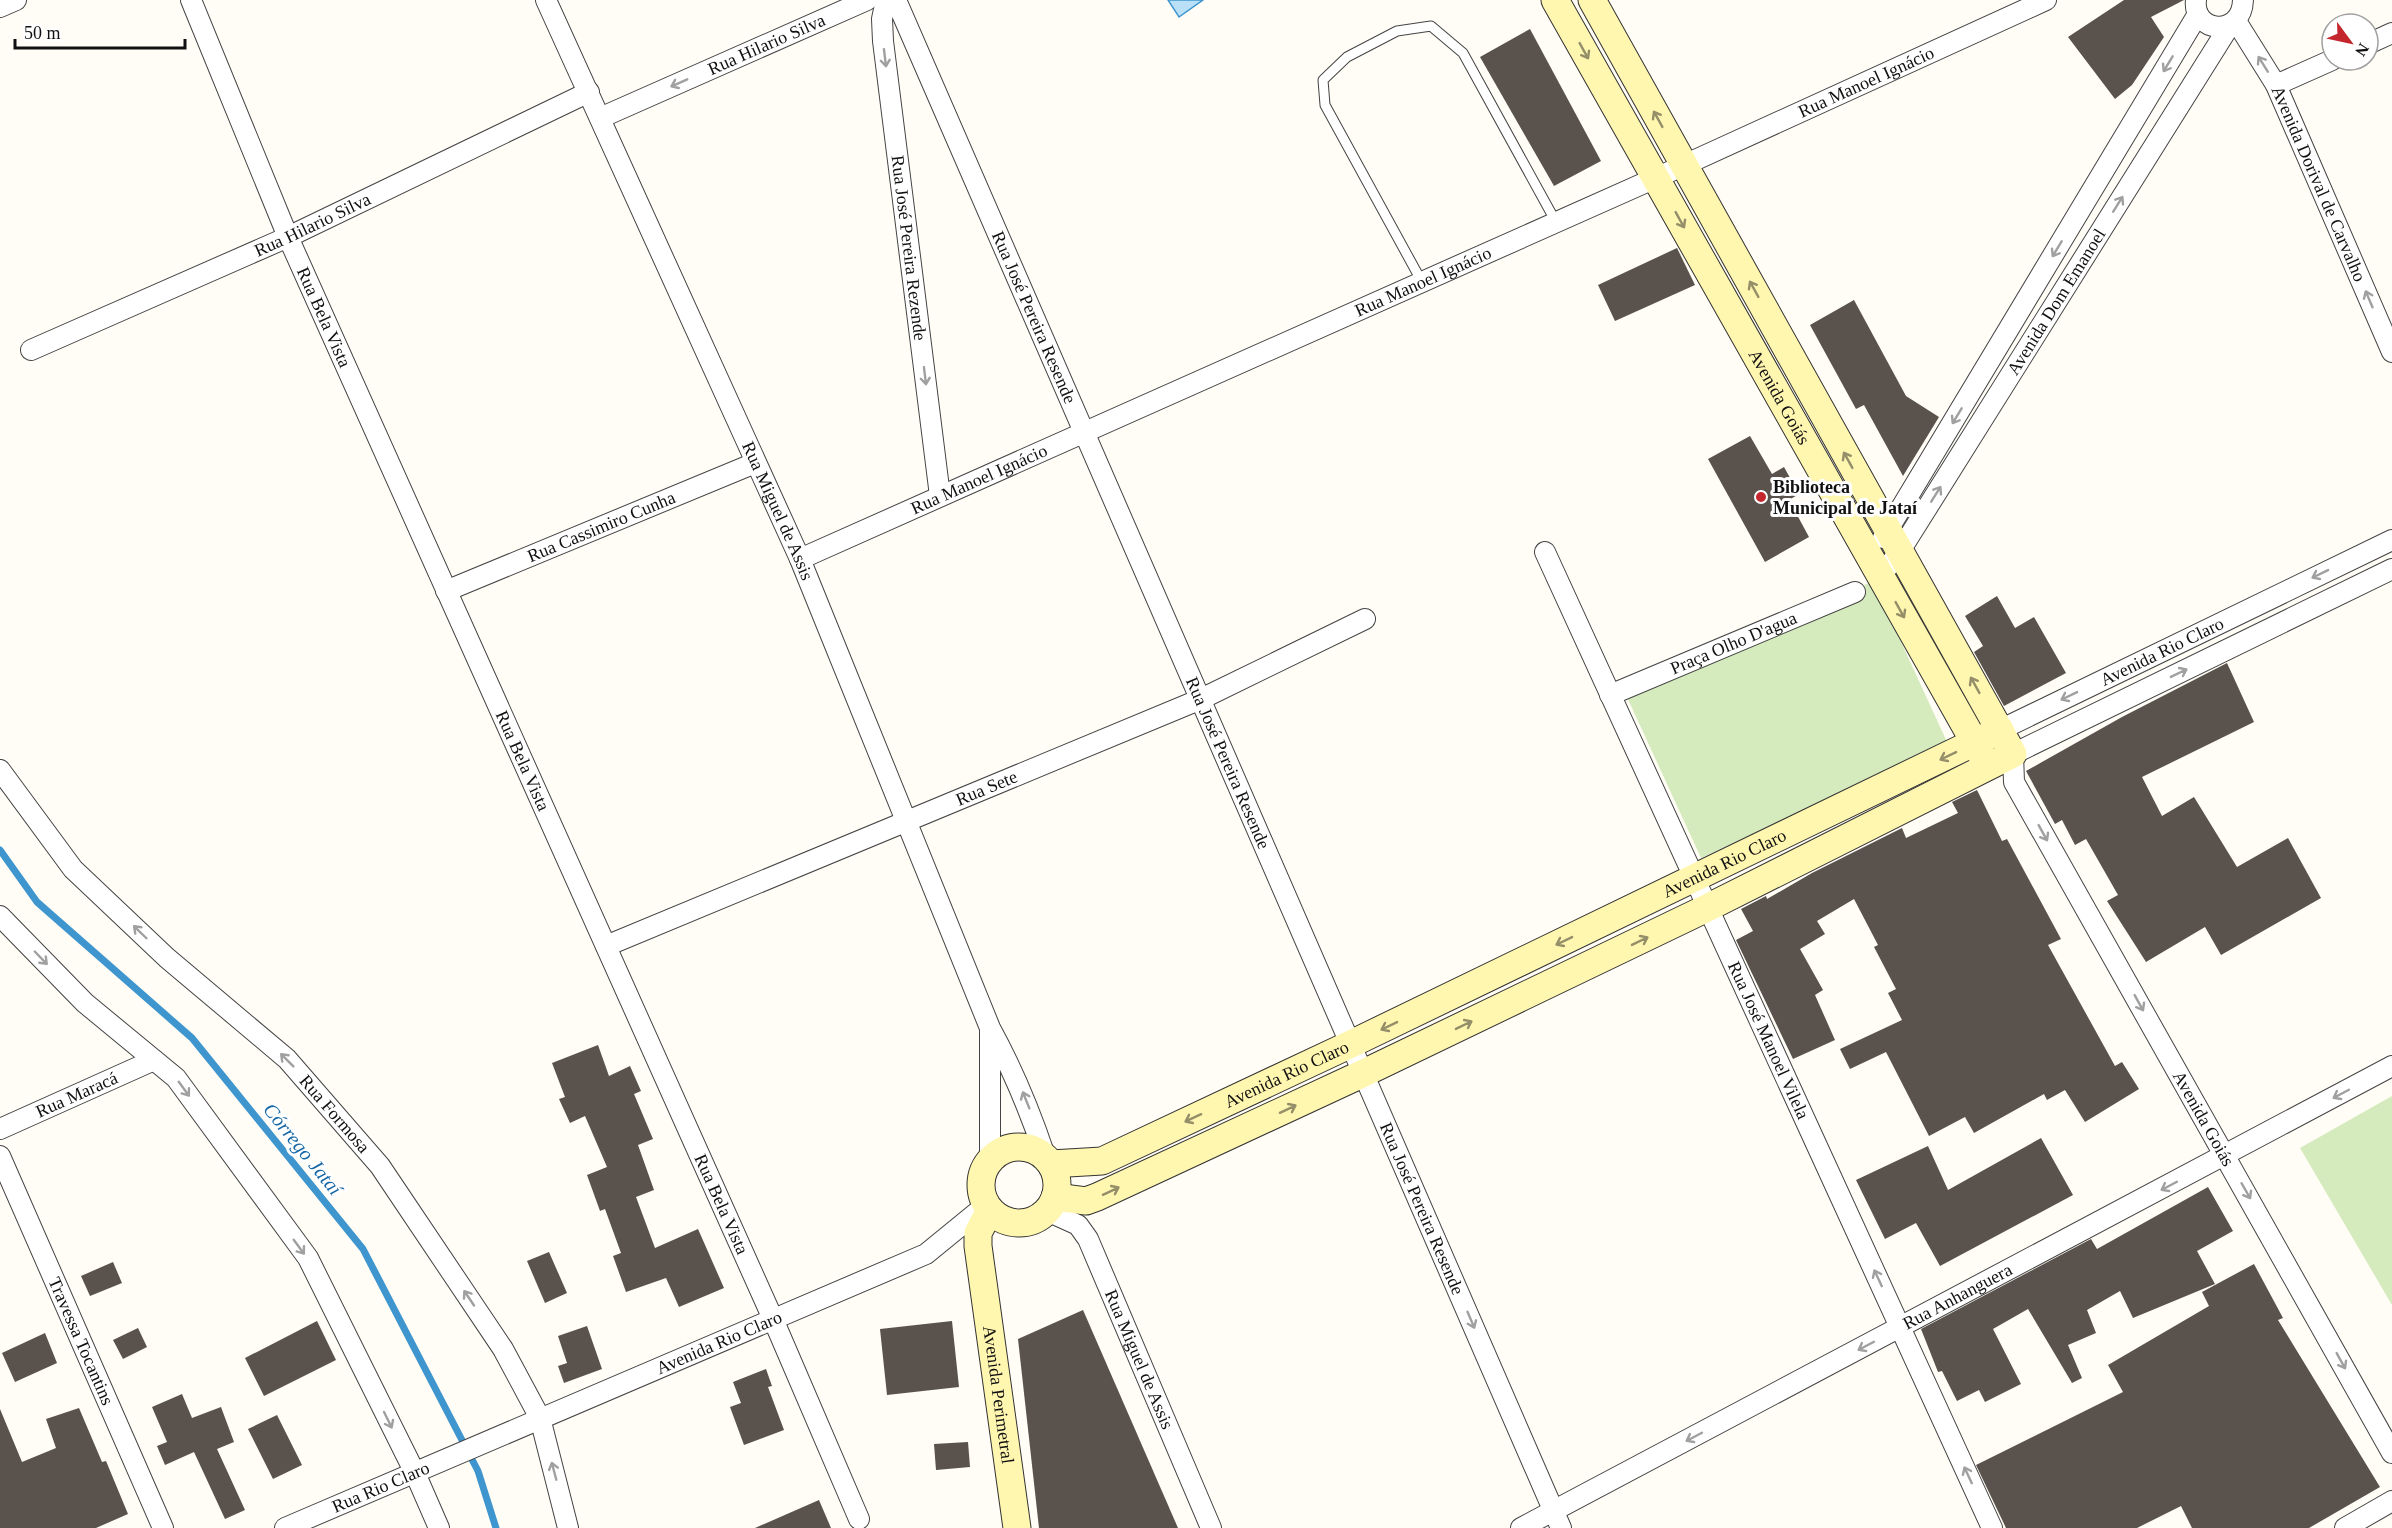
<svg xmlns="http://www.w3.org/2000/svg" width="2392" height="1528" viewBox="0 0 2392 1528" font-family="'Times New Roman',serif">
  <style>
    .green { fill: #d5ebbd }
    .water { fill: #b9e0f7; stroke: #3f96cf; stroke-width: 1.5 }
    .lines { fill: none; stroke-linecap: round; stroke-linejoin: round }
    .stream { stroke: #3f96cf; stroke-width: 7 }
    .building { fill: #5a524d }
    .service-casing { stroke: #444; stroke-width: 11 }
    .minor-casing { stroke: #444; stroke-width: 22 }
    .secondary-casing { stroke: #333; stroke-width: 29 }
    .service { stroke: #fff; stroke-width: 9 }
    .minor { stroke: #fff; stroke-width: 20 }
    .secondary { stroke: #fff6b0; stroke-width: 27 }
    .oneway { stroke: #948f68 }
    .oneway2 { stroke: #a0a0a0 }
    .poi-dot { fill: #c4262e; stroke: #fff; stroke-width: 2 }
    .labels { text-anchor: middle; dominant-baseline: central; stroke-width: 6; stroke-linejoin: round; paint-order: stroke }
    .street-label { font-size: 18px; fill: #111; stroke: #fff }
    .poi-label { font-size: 18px; font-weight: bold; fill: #111; stroke: #fff; text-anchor: start }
    .water-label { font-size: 20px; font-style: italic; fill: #1768a6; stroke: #fff }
  </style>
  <rect width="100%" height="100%" fill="#fffdf5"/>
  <g class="green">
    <path d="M1873 581 1948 744 1701 858 1626 695Z"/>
    <path d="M2392 1096V1305L2300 1148Z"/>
  </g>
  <path class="water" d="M1168 0H1203L1179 17Z"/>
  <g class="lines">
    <path class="stream" d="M0 850 37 902 192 1038 363 1249 478 1471 496 1528"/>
  </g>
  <g class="building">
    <path d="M2124 0H2184L2151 17 2164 37 2132 85 2115 99 2068 37Z"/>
    <path d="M1530 29 1601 161 1554 186 1480 57Z"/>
    <path d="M1677 248 1695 285 1615 321 1598 285Z"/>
    <path d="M1854 300 1906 396 1939 417 1903 476 1864 405 1856 409 1810 325Z"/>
    <path d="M1750 436 1772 474 1784 467 1799 494 1789 500 1809 537 1765 562 1708 459Z"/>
    <path d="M1997 596 2015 628 2034 617 2066 673 2004 706 1974 652 1983 646 1965 616Z"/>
    <path d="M2227 663 2254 722 2142 777 2162 816 2194 797 2237 867 2288 838 2321 898 2221 955 2205 927 2146 962 2107 901 2118 895 2086 839 2075 845 2062 820 2055 824 2026 771 2122 717Z"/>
    <path d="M1977 790 2002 841 2007 839 2061 939 2048 945 2115 1066 2122 1062 2139 1089 2085 1122 2065 1090 2047 1100 2044 1094 1974 1133 1965 1117 1929 1136 1886 1052 1850 1069 1840 1049 1902 1020 1888 993 1896 989 1874 947 1878 945 1854 899 1817 921 1825 934 1800 949 1823 990 1815 995 1835 1040 1793 1059 1736 940 1753 931 1741 909 1766 896 1767 899 1812 873 1902 828 1906 838 1958 813 1952 802Z"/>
    <path d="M598 1045 609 1076 630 1066 641 1091 634 1094 653 1139 638 1145 654 1190 636 1197 655 1248 698 1229 724 1288 679 1307 666 1278 626 1292 613 1256 621 1253 605 1209 600 1211 587 1175 607 1167 585 1116 570 1123 559 1099 565 1097 552 1063Z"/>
    <path d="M2041 1138 2073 1195 1940 1266 1916 1223 1885 1239 1856 1180 1928 1146 1948 1190Z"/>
    <path d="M2208 1187 2233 1231 2197 1251 2215 1284 2133 1318 2120 1291 2087 1310 2096 1333 2068 1345 2082 1378 2072 1383 2028 1309 1993 1329 2021 1384 1985 1402 1979 1390 1957 1401 1942 1371 1938 1372 1921 1329 2091 1239 2097 1249Z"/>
    <path d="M549 1252 567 1293 545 1303 527 1261Z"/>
    <path d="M113 1262 122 1283 90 1296 81 1276Z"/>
    <path d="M2254 1264 2283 1318 2278 1320 2380 1487 2309 1528H2192L2181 1506 2137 1528H2006L1976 1465 2123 1392 2108 1365 2209 1306 2202 1292Z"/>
    <path d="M1083 1310 1178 1528H1039L1018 1339Z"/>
    <path d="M317 1321 336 1360 264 1396 245 1358Z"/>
    <path d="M952 1321 959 1387 887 1395 880 1329Z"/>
    <path d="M587 1326 602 1369 564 1383 558 1366 567 1363 558 1336Z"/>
    <path d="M138 1328 147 1347 123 1359 113 1340Z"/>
    <path d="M45 1333 57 1363 15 1382 2 1353Z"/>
    <path d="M766 1369 772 1386 768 1387 784 1430 744 1445 730 1407 741 1403 733 1382Z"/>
    <path d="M182 1394 192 1418 221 1407 234 1442 217 1449 245 1510 225 1519 194 1452 165 1465 157 1446 167 1442 152 1407Z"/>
    <path d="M79 1408 102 1462 106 1461 128 1514 96 1528H0V1409L22 1462 56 1448 46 1419Z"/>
    <path d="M277 1415 302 1465 273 1479 248 1429Z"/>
    <path d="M968 1442 970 1467 936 1470 934 1444Z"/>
    <path d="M819 1500 831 1528H755Z"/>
  </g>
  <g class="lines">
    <defs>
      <path id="service" d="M1422 282 1325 105 1323 80 1347 57 1397 31 1431 26 1463 53 1556 222"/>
      <g id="minor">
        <path id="s1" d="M191 0 288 237 773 1319 859 1519"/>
        <path id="s2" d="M546 0 800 559 990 1028C1013 1070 1030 1111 1045 1156"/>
        <path id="s3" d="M886 0 882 19 883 41 940 496"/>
        <path id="s4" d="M896 0 1561 1528"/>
        <path d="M2196 0C2192 33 2242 38 2243 0"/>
        <path d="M0 7 16 0"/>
        <path id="s5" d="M2236 21 2276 85 2392 352"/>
        <path d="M2368 44 2392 33"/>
        <path d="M2276 85 2332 60"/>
        <path id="s6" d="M600 118 867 0"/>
        <path id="s7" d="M31 350 288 237 589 92"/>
        <path d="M1883 538 2198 14"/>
        <path id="s8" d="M1545 552 1992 1528"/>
        <path id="s9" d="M800 559 1669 172 2046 0"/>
        <path id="s10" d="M2392 569 2013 754 2014 782 2392 1453"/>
        <path id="s11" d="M1880 577 1900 551 2230 25"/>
        <path id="s12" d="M446 591 755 463"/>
        <path id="s13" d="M1610 695 1855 592"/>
        <path id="s14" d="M2000 730 2392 540"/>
        <path id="s15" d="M0 770 73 869 167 958 287 1059 380 1166 503 1349 540 1418 568 1528"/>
        <path d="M0 916 85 1003 176 1078 308 1258 415 1473 439 1528"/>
        <path id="s16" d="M606 946 1201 699 1365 619"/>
        <path d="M990 1031V1159"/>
        <path id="s17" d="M0 1129 154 1060"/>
        <path id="s18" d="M0 1156 163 1528"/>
        <path id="s19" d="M1047 1211 1078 1225 1088 1239 1211 1528"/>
        <path id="s20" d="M285 1528 926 1254 986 1205"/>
        <path id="s21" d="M1521 1528 2392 1066"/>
        <path d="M2345 1528 2392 1501"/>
      </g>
      <g id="secondary">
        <path id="s22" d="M1555 0 1984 759"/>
        <circle cx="1019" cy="1185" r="38"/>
        <path id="s23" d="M1051 1164 1102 1161 1351 1044 2000 730"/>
        <path d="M1055 1197 1086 1201 1097 1197 1364 1073 1707 908 2013 754 1592 0"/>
        <path id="s24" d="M990 1210 978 1233V1246L1017 1528"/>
      </g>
    </defs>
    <use href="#service" class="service-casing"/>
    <use href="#minor" class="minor-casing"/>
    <use href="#secondary" class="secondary-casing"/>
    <use href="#service" class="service"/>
    <use href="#minor" class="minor"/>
    <use href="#secondary" class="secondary"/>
  </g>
  <defs><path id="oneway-shaft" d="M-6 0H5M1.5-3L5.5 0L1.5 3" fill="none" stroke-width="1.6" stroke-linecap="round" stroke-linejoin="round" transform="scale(1.5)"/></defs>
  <g class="oneway">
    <use href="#oneway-shaft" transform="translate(1584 51) rotate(61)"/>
    <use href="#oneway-shaft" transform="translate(1658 119) rotate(-119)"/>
    <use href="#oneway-shaft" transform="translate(1680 220) rotate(61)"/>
    <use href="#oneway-shaft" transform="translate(1754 289) rotate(-119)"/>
    <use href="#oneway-shaft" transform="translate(1848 460) rotate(-119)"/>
    <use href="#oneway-shaft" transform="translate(1900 610) rotate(61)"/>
    <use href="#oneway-shaft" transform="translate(1975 685) rotate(-119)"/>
    <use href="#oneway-shaft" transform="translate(1948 756) rotate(154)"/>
    <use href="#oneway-shaft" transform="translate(1564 941) rotate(154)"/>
    <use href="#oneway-shaft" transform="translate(1640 941) rotate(-26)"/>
    <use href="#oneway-shaft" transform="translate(1464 1025) rotate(-26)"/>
    <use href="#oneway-shaft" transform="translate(1389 1026) rotate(154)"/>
    <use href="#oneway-shaft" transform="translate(1288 1109) rotate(-25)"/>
    <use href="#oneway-shaft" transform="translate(1193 1118) rotate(155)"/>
    <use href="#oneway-shaft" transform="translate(1111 1191) rotate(-25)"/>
  </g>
  <g class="oneway2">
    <use href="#oneway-shaft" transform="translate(885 58) rotate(83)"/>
    <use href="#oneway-shaft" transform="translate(2168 64) rotate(121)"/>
    <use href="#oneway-shaft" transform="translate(2263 64) rotate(-122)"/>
    <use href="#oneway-shaft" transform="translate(679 83) rotate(156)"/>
    <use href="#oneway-shaft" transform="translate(2118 204) rotate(-58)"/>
    <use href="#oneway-shaft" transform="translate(2057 249) rotate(121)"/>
    <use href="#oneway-shaft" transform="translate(2369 299) rotate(-113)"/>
    <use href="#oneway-shaft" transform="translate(925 376) rotate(83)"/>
    <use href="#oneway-shaft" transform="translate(1957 416) rotate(121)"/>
    <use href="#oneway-shaft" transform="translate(1936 494) rotate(-58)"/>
    <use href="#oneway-shaft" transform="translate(2320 574) rotate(154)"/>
    <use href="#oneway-shaft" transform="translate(2179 673) rotate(-26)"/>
    <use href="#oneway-shaft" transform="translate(2069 696) rotate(154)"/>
    <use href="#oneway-shaft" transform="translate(2043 833) rotate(61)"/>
    <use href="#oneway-shaft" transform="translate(140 932) rotate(-136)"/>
    <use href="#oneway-shaft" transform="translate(41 958) rotate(46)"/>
    <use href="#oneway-shaft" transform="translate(2139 1003) rotate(61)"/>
    <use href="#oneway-shaft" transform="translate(287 1060) rotate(-135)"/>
    <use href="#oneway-shaft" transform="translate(184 1089) rotate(54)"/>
    <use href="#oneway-shaft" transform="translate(2341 1094) rotate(152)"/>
    <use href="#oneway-shaft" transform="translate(1026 1100) rotate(-112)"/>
    <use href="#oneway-shaft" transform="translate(2169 1186) rotate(152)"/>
    <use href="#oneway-shaft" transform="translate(2246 1191) rotate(60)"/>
    <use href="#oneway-shaft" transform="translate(299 1247) rotate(54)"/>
    <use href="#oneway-shaft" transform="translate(1878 1278) rotate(-115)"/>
    <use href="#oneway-shaft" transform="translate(469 1298) rotate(-124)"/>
    <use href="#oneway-shaft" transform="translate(1471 1320) rotate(67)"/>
    <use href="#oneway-shaft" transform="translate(1866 1346) rotate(152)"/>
    <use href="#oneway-shaft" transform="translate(2341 1361) rotate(61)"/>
    <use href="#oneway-shaft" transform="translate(388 1420) rotate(64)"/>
    <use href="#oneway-shaft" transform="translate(1694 1437) rotate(152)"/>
    <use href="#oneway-shaft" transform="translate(554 1471) rotate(-105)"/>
    <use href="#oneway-shaft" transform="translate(1968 1475) rotate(-115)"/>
  </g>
  <circle class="poi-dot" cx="1761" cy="497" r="6"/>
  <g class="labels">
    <g class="street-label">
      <text stroke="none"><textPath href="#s6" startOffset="182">Rua Hilario Silva</textPath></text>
      <text stroke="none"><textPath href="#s9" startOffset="1168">Rua Manoel Ignácio</textPath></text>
      <text stroke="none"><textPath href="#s5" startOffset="183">Avenida Dorival de Carvalho</textPath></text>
      <text stroke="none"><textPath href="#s7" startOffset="308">Rua Hilario Silva</textPath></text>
      <text stroke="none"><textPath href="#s3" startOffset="250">Rua José Pereira Rezende</textPath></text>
      <text stroke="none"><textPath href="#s9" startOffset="682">Rua Manoel Ignácio</textPath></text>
      <text stroke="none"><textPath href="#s11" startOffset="327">Avenida Dom Emanoel</textPath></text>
      <text stroke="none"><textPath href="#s1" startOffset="344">Rua Bela Vista</textPath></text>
      <text stroke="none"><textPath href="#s4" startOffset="346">Rua José Pereira Resende</textPath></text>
      <text stroke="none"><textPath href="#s22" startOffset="456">Avenida Goiás</textPath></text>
      <text stroke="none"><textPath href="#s9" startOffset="196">Rua Manoel Ignácio</textPath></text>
      <text stroke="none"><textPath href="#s2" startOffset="561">Rua Miguel de Assis</textPath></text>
      <text stroke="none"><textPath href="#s12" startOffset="168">Rua Cassimiro Cunha</textPath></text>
      <text stroke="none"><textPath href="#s13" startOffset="134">Praça Olho D'agua</textPath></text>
      <text stroke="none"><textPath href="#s14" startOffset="180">Avenida Rio Claro</textPath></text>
      <text stroke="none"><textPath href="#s1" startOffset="830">Rua Bela Vista</textPath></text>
      <text stroke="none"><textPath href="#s4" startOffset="832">Rua José Pereira Resende</textPath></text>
      <text stroke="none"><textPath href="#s16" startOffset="412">Rua Sete</textPath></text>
      <text stroke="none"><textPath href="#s23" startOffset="741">Avenida Rio Claro</textPath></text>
      <text stroke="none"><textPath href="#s8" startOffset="537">Rua José Manoel Vilela</textPath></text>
      <text stroke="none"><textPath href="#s23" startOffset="255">Avenida Rio Claro</textPath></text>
      <text stroke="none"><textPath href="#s17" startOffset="84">Rua Maracá</textPath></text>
      <text stroke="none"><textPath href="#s15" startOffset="482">Rua Formosa</textPath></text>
      <text stroke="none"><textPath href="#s10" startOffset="836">Avenida Goiás</textPath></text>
      <text stroke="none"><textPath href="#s1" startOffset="1316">Rua Bela Vista</textPath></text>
      <text stroke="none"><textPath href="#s4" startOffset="1318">Rua José Pereira Resende</textPath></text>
      <text stroke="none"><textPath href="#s21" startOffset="494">Rua Anhanguera</textPath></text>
      <text stroke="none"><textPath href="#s18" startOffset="202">Travessa Tocantins</textPath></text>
      <text stroke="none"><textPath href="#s20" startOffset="472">Avenida Rio Claro</textPath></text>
      <text stroke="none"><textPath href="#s19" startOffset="182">Rua Miguel de Assis</textPath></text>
      <text stroke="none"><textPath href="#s24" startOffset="189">Avenida Perimetral</textPath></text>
      <text stroke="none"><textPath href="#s20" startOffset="104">Rua Rio Claro</textPath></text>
    </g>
    <g class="poi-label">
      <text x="1773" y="487">Biblioteca<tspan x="1773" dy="21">Municipal de Jataí</tspan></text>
    </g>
    <g class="water-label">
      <text transform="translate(303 1149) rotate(51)">Córrego Jataí</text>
    </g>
  </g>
  <g transform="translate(2350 42) rotate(123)"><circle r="28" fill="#ffffff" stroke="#a0a0a0" stroke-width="1.5"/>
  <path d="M0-4.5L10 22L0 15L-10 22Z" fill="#c4262e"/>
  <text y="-9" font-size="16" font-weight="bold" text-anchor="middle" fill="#111111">N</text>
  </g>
  <path d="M15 39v9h170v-9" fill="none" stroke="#111111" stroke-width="3"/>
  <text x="24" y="39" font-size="18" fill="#111111" stroke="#ffffff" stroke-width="4.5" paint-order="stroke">50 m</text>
</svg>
